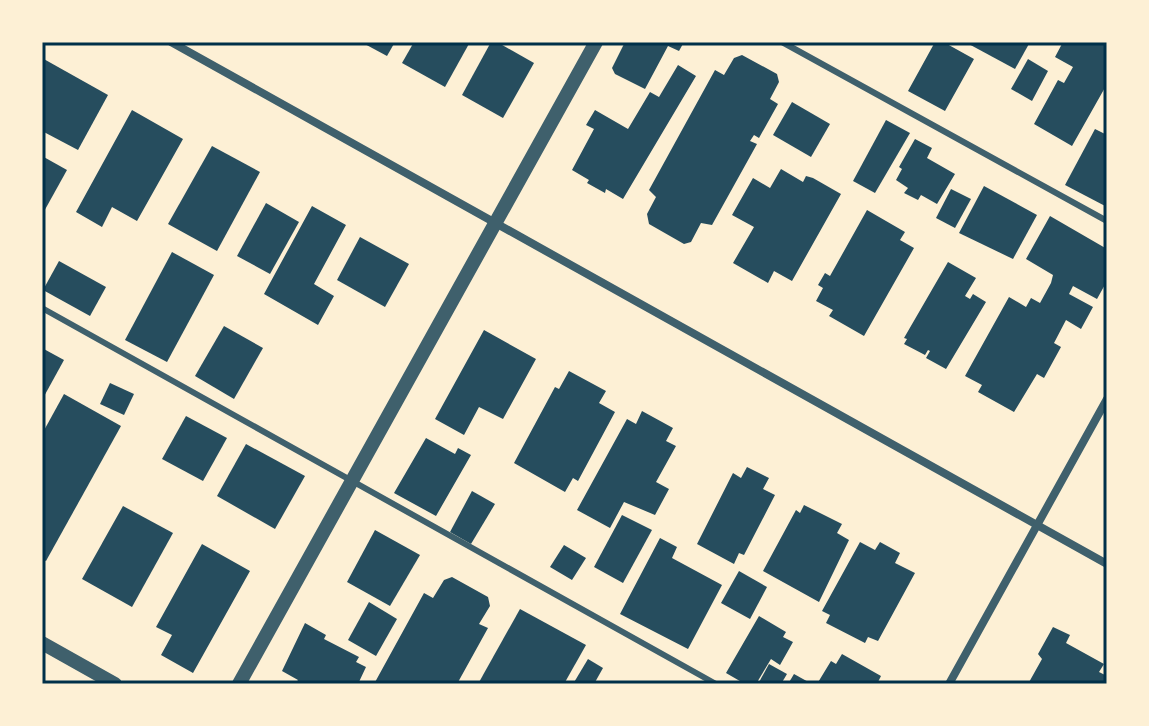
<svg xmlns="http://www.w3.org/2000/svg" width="1149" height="726" viewBox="0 0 1149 726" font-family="'Titillium Web',sans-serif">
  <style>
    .building { fill: #264d5e }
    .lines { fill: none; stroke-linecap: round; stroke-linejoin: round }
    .service { stroke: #3f606c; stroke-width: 6 }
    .minor { stroke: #3f606c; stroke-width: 8 }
    .tertiary { stroke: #3f606c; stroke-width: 14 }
    .neatline { fill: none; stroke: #003049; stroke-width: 3 }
  </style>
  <rect width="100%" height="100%" fill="#fdf0d5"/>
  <g class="building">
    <path d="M361 42H395L387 56Z"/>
    <path d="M414 42H470L445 87 402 63Z"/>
    <path d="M491 42H497L534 63 503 118 462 95Z"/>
    <path d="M625 42H684L679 51 668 46 645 89 615 74 612 68Z"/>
    <path d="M935 42H948L947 44 974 59 945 111 908 91Z"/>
    <path d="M965 42H1030L1015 69Z"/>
    <path d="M1063 42H1107V84L1072 146 1034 124 1058 80 1064 83 1073 67 1055 57Z"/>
    <path d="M742 55 777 74 779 82 770 99 778 104 759 138 754 135 750 141 757 144 712 225 701 223 691 242 684 244 649 224 647 214 656 197 649 190 715 70 724 75 734 58Z"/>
    <path d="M42 58 108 95 78 150 42 131Z"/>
    <path d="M1028 59 1048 71 1032 101 1011 89Z"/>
    <path d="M678 65 696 76 623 199 606 189 605 193 587 183 589 180 572 170 594 129 586 125 595 110 628 129 650 92 659 97Z"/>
    <path d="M792 102 830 124 811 157 773 135Z"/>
    <path d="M132 110 183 139 137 221 112 207 102 227 76 212Z"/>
    <path d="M886 120 910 133 875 193 853 181Z"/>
    <path d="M1095 129 1107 135V207L1065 185Z"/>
    <path d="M915 139 932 148 927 158 955 174 937 204 921 195 918 200 904 193 908 188 896 180 902 169 899 167Z"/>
    <path d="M212 146 260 172 217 251 168 224Z"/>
    <path d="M42 156 67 170 42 215Z"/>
    <path d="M781 169 803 182 806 176 813 178 841 194 792 281 774 271 768 283 733 263 754 227 732 215 753 178 770 188Z"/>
    <path d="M984 186 1037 215 1013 259 959 233Z"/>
    <path d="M951 189 971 199 955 228 936 218Z"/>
    <path d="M266 203 299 222 270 274 237 256Z"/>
    <path d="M312 206 346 225 314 284 334 296 318 325 264 294Z"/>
    <path d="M867 210 905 232 900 240 914 248 864 336 829 316 833 310 816 301 823 288 818 285 825 273 830 276Z"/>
    <path d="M1050 216 1107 249V281L1097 299 1073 286 1069 294 1093 307 1081 329 1066 320 1054 343 1061 347 1044 378 1037 374 1014 412 978 392 982 385 965 376 1009 297 1026 307 1031 298 1040 303 1051 283 1053 275 1026 259Z"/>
    <path d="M360 237 409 264 385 307 337 280Z"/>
    <path d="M172 252 214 275 167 362 125 340Z"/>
    <path d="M59 261 106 287 90 316 43 290Z"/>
    <path d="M948 262 976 278 965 296 970 299 973 294 986 302 946 369 926 358 930 351 928 350 925 355 904 344 907 339 904 338Z"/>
    <path d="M224 326 263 348 234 399 195 376Z"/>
    <path d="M484 330 536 359 503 419 479 407 464 435 435 419Z"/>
    <path d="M42 348 64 360 42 400Z"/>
    <path d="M569 371 606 391 599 403 615 412 578 481 573 478 565 492 514 463 555 387 559 389Z"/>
    <path d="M110 383 134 394 124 415 100 404Z"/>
    <path d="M64 394 121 426 46 561 42 559V434Z"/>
    <path d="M642 411 673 428 666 441 676 446 656 482 669 489 655 515 624 502 610 528 577 510 627 419 636 424Z"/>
    <path d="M186 416 227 438 203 481 162 459Z"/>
    <path d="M426 438 455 454 458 448 471 455 436 516 394 493Z"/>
    <path d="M246 444 305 476 275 529 217 496Z"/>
    <path d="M747 467 769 478 763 489 775 495 744 555 739 553 734 564 697 544 733 473 741 478Z"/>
    <path d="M472 491 495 504 471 544 450 532Z"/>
    <path d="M804 505 842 524 837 533 849 540 819 602 763 571 796 510 800 513Z"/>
    <path d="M123 506 173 533 132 607 82 579Z"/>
    <path d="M622 515 652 530 623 583 594 567Z"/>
    <path d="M375 530 420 555 390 606 347 582Z"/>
    <path d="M660 538 677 547 672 558 722 585 688 649 620 614Z"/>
    <path d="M860 542 875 550 880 542 900 553 895 563 915 573 878 641 868 637 865 643 826 623 830 615 822 611Z"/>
    <path d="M202 544 250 571 193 673 161 655 172 635 156 627Z"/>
    <path d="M564 545 586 558 572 580 550 567Z"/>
    <path d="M739 571 767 587 750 619 721 603Z"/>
    <path d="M452 577 488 597 490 606 479 624 488 628 457 684H374L424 593 433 598 444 580Z"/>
    <path d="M369 602 397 619 376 656 348 640Z"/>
    <path d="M520 609 586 645 564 684H478Z"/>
    <path d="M759 616 786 632 783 637 793 642 780 665 771 659 756 684H745L726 673Z"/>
    <path d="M305 623 326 635 324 639 359 657 356 662 366 667 358 684H295L298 680 282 671Z"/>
    <path d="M1053 627 1070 635 1066 643 1104 664 1099 672 1107 676 1103 684H1028L1042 659 1038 654Z"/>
    <path d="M842 654 881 676 877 684H817L831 661 836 664Z"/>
    <path d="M588 659 603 668 594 684H573Z"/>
    <path d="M769 664 787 674 781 684H758Z"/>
    <path d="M794 674 812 684H788Z"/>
  </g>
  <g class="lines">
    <g class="service">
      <path d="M782 42 1107 221"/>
      <path d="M42 308 716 684"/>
    </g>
    <g class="minor">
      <path d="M171 42 1107 564"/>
      <path d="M949 684 1107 399"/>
    </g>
    <g class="tertiary">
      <path d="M42 643 115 684"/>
      <path d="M239 684 596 42"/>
    </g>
  </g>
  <rect width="1149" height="726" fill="none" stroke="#fdf0d5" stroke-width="88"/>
  <rect x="44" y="44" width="1061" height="638" class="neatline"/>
</svg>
